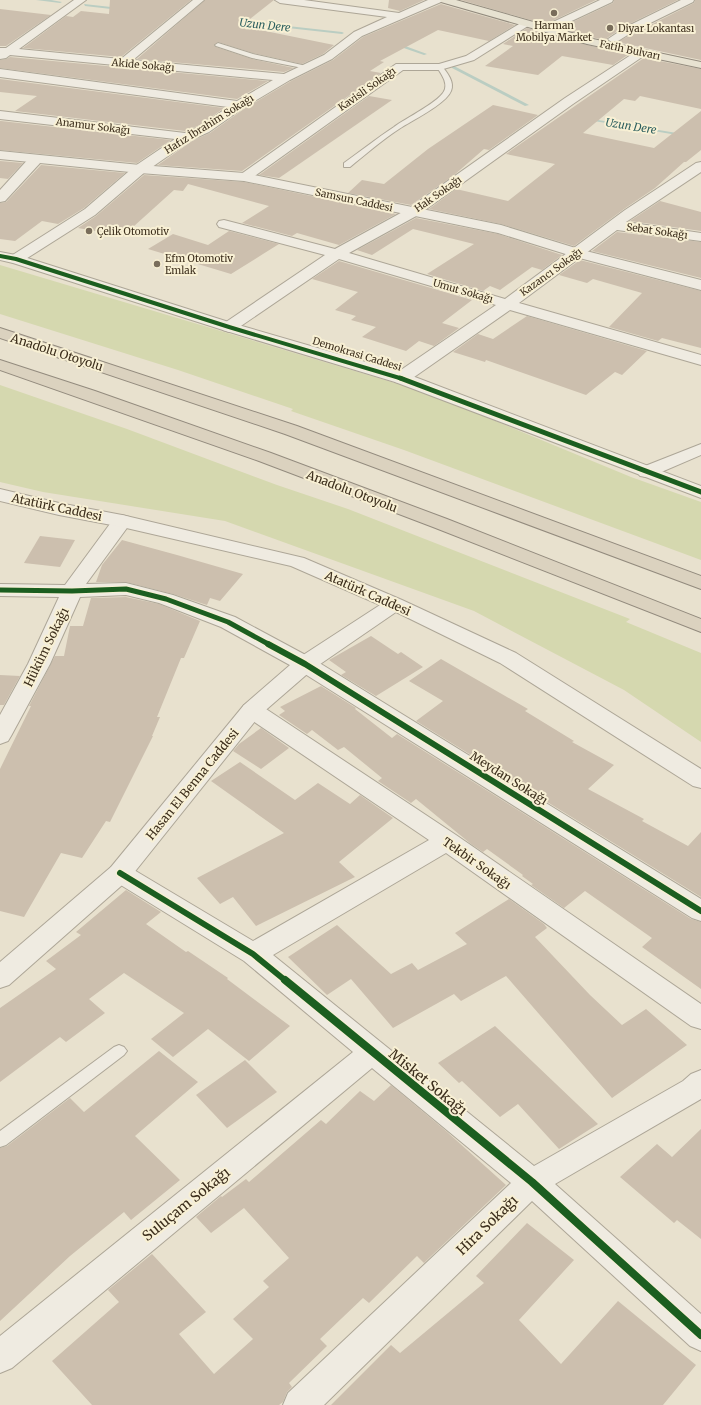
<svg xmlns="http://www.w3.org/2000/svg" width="701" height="1405" viewBox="0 0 701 1405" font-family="Merriweather,serif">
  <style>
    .green { fill: #d5d8af }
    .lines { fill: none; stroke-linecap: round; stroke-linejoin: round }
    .stream { fill: #bacdc2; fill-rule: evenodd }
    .building { fill: #ccbfae }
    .service-casing { stroke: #ada697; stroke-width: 2 }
    .minor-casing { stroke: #ada697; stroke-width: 2 }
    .tertiary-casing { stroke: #ada697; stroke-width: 2 }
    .primary-casing { stroke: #938b7e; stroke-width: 2 }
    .motorway-casing { stroke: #938b7e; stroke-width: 2 }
    .service { fill: #efebe1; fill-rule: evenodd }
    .minor { fill: #efebe1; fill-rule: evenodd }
    .tertiary { fill: #efebe1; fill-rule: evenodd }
    .primary { fill: #e7e2d1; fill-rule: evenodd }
    .motorway { fill: #dbd2bf; fill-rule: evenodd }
    .cycleway-far3-casing { stroke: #f8f0d4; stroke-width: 5.5 }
    .cycleway-far2-casing { stroke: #f8f0d4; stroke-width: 7 }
    .cycleway-far1-casing { stroke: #f8f0d4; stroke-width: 9 }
    .cycleway-casing { stroke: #f8f0d4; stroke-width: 10 }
    .cycleway-far3 { stroke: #1b5e20; stroke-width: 4 }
    .cycleway-far2 { stroke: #1b5e20; stroke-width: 5 }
    .cycleway-far1 { stroke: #1b5e20; stroke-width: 6 }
    .cycleway { stroke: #1b5e20; stroke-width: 8 }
    .poi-dot { fill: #796d5b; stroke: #f8f0d4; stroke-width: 1.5 }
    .labels { text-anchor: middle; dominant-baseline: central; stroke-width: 4; stroke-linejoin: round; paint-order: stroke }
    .far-poi-label { font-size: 10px; fill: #3d2f1d; stroke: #f8f0d4; text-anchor: start }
    .far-street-label { font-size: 10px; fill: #3d2f1d; stroke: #f8f0d4 }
    .far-water-label { font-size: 11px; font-style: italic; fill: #2b5e5e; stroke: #f8f0d4 }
    .street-label { font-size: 12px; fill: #3d2f1d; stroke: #f8f0d4 }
    .near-street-label { font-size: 14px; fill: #3d2f1d; stroke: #f8f0d4 }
  </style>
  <rect width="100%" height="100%" fill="#e8e1ce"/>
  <g class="green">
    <path d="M0 265 425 392 631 477 701 502V560L404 450 291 411 293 409 178 370 0 314Z"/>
    <path d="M0 385 127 429 277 485 348 509 630 619 626 622 701 653V742L624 690 474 611 225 521 43 492 0 482Z"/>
  </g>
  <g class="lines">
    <g class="stream">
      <path d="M36 0H51L62 2 60 3Z"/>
      <path d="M84 4 120 8 122 9 120 10 85 6Z"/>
      <path d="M234 20 342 32 344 33 342 34 235 22Z"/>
      <path d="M395 43H397L427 54 424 55 395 45Z"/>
      <path d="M452 66H454L529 105 525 106 452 68Z"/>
      <path d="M586 118 701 137V139L588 120H586Z"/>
    </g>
  </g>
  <g class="building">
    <path d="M110 0H191L121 57 23 48 66 16 73 17 81 11 109 14Z"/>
    <path d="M205 0H274L241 26 334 45 323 54 302 64 253 53 218 42 214 45 216 47 252 59 294 68 284 72 137 59Z"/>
    <path d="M389 0H424L400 11 388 8Z"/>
    <path d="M461 0H596L552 21 551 26Z"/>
    <path d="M614 0H678L625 26 607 38V41L558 28 562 27 613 3Z"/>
    <path d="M695 0H701V60L617 42 694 3Z"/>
    <path d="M441 4 515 25 489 41 438 30 380 61 384 62 370 71 381 73 242 171 158 165 192 141 210 133 244 109 291 81 333 60 363 37Z"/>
    <path d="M0 9 51 15 6 46H0Z"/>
    <path d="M527 28 587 45 629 54 613 65 562 56 538 75 485 66 513 46 503 44Z"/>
    <path d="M10 57 268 81 237 99 0 68V60L6 59Z"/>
    <path d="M644 58 701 69V109L640 96 635 101 624 99 583 133 654 148 701 111V150L686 162H684L655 188 624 209 574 246 501 224 429 209 456 189 508 201 555 164 506 154Z"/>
    <path d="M0 79 224 108 200 125 185 131 15 111 37 96 0 92Z"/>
    <path d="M369 96 392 100 279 178 259 175Z"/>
    <path d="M493 105 538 115 489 150 484 149 453 176 411 205 348 193 362 180 384 184 428 149Z"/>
    <path d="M0 121H1L171 140 137 163 0 150Z"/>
    <path d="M0 161 23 163 8 179 0 178Z"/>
    <path d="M41 165 125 173 84 208 58 224 42 221 15 241 0 239V203L6 202Z"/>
    <path d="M144 175 244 182 396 214 339 245 297 233 292 236 242 223 269 206 188 184 183 191 174 190 123 236 78 228 96 216Z"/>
    <path d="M660 201 701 212V231L630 221Z"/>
    <path d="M416 218 498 234 562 255 542 270 532 267 500 290 490 286 483 291 427 274 474 244 413 229 372 255 357 250Z"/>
    <path d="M229 231 279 244 231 274 148 249 173 234 208 245Z"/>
    <path d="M617 232 701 242V278L592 251Z"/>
    <path d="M580 260 701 291V348L662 338 658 341 609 327 642 293 593 279 587 283 559 275Z"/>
    <path d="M339 261 472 300 442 323 459 328 434 346 419 341 406 351 362 337 376 327 351 320 356 316 335 310 358 292 312 279Z"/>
    <path d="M527 316 647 351 622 375 615 372 586 395 486 360 485 362 453 352 478 334 493 339Z"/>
    <path d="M40 536 75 540 60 567 24 563Z"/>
    <path d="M122 540 177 555 243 574 220 601 210 598 207 605 173 594 126 582H96L102 565Z"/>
    <path d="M126 597 159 604 200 621 184 658H181L157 717H160L152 736H153L110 822 106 821 82 858 61 853 24 917 0 911V769L31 706H29L55 656H64L70 626H83L91 598Z"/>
    <path d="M371 636 398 654 401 652 423 667 376 696 341 675 346 672 329 660Z"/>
    <path d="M441 659 528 709 525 711 574 741 572 742 614 765 588 789 644 819 642 821 688 846 701 832V897L416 721 443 701 409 681Z"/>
    <path d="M0 675 20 676 4 705H0Z"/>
    <path d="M321 686 356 708 355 709 392 738 397 734 691 919 701 922V989L642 947 652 938 585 891 564 908 531 885 533 884 522 876 523 875 487 849 483 852 471 844 416 799 411 803 378 781 382 778 344 747 338 750 312 730 307 734 279 715 285 711 280 707Z"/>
    <path d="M261 728 289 748 261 769 233 751 239 744Z"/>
    <path d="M240 762 295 800 318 783 350 804 360 795 393 818 339 862 355 877 256 926 233 897 220 904 197 878 284 833 211 781Z"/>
    <path d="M126 890 161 912 146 924 186 952 188 951 228 978 227 979 290 1026 249 1061 208 1029 173 1057 151 1039 184 1013 124 973 89 999 105 1013 66 1042 60 1037 0 1082V1008L56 969 46 961 81 935 76 932Z"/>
    <path d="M509 899 544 924 547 928 535 937 590 995 622 1025 646 1009 687 1045 612 1098 506 976 461 1001 454 994 393 1028 351 979 327 995 288 957 337 925 391 974 412 963 418 970 467 944 455 933Z"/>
    <path d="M495 1026 598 1124 559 1149 518 1104 500 1117 462 1081 459 1083 438 1063Z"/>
    <path d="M159 1051 198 1082 135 1136 180 1180 131 1220 124 1212 70 1256 0 1321V1148L7 1146 70 1098 84 1112Z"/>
    <path d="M245 1060 277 1092 227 1128 196 1095Z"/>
    <path d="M391 1085 446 1131 506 1185 427 1260 424 1263 417 1256 369 1303 363 1298 320 1339 327 1346 289 1383 292 1387 287 1392 283 1402 279 1405H92L52 1361 119 1302 108 1290 152 1254 206 1312 179 1334 214 1374 253 1339 233 1319 269 1287 263 1281 289 1258 244 1208 211 1233 196 1217 221 1196 222 1197 246 1179 249 1182 321 1120 326 1124 360 1091 374 1101Z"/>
    <path d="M701 1129V1239L677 1220 674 1223 620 1177 657 1144 672 1157Z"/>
    <path d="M527 1223 574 1260 519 1320 561 1364 618 1301 696 1365 663 1405H331L391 1345 400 1353 484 1283 476 1276Z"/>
  </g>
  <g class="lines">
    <defs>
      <g id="service">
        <path d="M218 43 253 54 311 67 308 69 252 58 216 46 215 45Z"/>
        <path d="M440 65 442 66C447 73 455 82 451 91 446 104 411 121 399 129 382 140 366 154 350 167H344V163C361 151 377 138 394 127 404 119 442 101 445 89 447 81 441 74 437 67Z"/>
        <path d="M119 1045 124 1047 127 1051 124 1055 6 1145 0 1147V1131L114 1047Z"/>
      </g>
      <g id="minor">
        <path d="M74 0H86L19 49 121 59 193 0H204L133 60 284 74 324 55 354 32 387 17 280 3 275 0H304L399 13 428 0H442L441 2 362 36 332 59 290 80 243 108 209 132 191 140 145 172 95 215 21 262 16 263 11 262 9 259 11 256 85 209 135 166 175 139 0 119V111L185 133 201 126 228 107 0 77V69L237 101 273 80 10 55 6 58 0 59V48H6Z"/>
        <path d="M600 0H613L612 2 561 26H553L552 24 553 22Z"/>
        <path d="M681 0H694L693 2 634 31 618 41H610L608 39 626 27Z"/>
        <path d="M524 21 528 22 529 24 528 26 474 60 440 70H403L249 180H239L237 177 396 64H439L466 56Z"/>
        <path d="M641 50 645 51 647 53 645 55 573 104 418 215 349 253 505 299 625 210 696 163 701 162V172L626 222 701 233V241L617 230 519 303 701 355V365L510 310 407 382 401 383 395 382 393 378 395 374 496 305 339 259 235 330 229 332 223 330 221 327 223 324 325 255 219 227 217 224 219 221 224 220 335 249 408 209 565 98 637 51Z"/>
        <path d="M36 155 41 156 43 159 41 162 5 201 0 202V190L31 156Z"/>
        <path d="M701 444V455L652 476 646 477 640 476 637 472 640 468Z"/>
        <path d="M122 515 129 517 132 521 86 584 126 583 173 595 235 617 313 659 701 899V921L692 918 297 669 221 627 159 603 126 595 80 597 50 664 11 736 8 741 0 744V715L28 664 59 597 0 596V584L65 585 115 517Z"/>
        <path d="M252 703 260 705 456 835 701 1004V1029L691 1026 446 853 273 955 534 1166 683 1081 691 1074 701 1070V1099L555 1184 701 1314V1351L690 1346 532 1201 324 1405H283L288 1393 511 1183 372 1068 12 1368 0 1373V1336L353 1052 244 961 111 879 108 873 111 867 120 864 129 867 253 941 429 840 244 715 241 710 244 705Z"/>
      </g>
      <g id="tertiary">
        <path d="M0 151 140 165 244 173 501 225 582 250 701 280V290L572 256 498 233 244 181 140 173 0 159Z"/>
        <path d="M0 252 21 256 235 324 407 374 701 486V498L395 382 223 330 13 263 0 260Z"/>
        <path d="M0 489 59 503 122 515 304 558 402 600 516 653 701 769V788L693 786 500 663 396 612 313 669 260 715 129 879 9 985 0 988V962L111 867 244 705 297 659 380 605 291 566 122 527 59 515 0 501Z"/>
      </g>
      <path id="primary" d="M440 0H456L593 39 701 62V68L587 44 441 2Z"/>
      <g id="motorway">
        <path d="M0 328 297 426 701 576V589L285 434 0 338Z"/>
        <path d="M0 360 95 391 271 453 447 519 701 619V632L433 527 259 461 0 370Z"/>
      </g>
    </defs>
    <use href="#service" class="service-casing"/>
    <use href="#minor" class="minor-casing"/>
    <use href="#tertiary" class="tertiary-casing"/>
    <use href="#primary" class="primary-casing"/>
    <use href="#motorway" class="motorway-casing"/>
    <use href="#service" class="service"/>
    <use href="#minor" class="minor"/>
    <use href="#tertiary" class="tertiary"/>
    <use href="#primary" class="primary"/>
    <use href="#motorway" class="motorway"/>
    <defs>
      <path id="cycleway-far3" d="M0 256 16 259 229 327 403 379"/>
      <g id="cycleway-far2">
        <path d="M400 378 701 492"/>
        <path d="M0 590 72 591 126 589 166 599 228 622 270 645"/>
      </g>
      <g id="cycleway-far1">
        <path d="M268 644 305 664 701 911"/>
        <path d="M120 873 253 954 286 981"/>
      </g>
      <path id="cycleway" d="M285 980 532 1182 701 1335"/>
    </defs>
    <use href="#cycleway-far3" class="cycleway-far3-casing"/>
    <use href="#cycleway-far2" class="cycleway-far2-casing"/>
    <use href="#cycleway-far1" class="cycleway-far1-casing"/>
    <use href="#cycleway" class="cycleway-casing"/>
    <use href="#cycleway-far3" class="cycleway-far3"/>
    <use href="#cycleway-far2" class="cycleway-far2"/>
    <use href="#cycleway-far1" class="cycleway-far1"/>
    <use href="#cycleway" class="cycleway"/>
  </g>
  <g class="poi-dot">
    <circle cx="554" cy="13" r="4"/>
    <circle cx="610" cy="28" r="4"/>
    <circle cx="89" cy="231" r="4"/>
    <circle cx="157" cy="264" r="4"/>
  </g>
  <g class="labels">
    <g class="far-poi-label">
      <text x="554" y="25" text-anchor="middle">Harman<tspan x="554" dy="12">Mobilya Market</tspan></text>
      <text x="618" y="28">Diyar Lokantası</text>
      <text x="97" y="231">Çelik Otomotiv</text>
      <text x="165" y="258">Efm Otomotiv<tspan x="165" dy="12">Emlak</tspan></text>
    </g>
    <g class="far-street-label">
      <text transform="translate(630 50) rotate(12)">Fatih Bulvarı</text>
      <text transform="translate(143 65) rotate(5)">Akide Sokağı</text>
      <text transform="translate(367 89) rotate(-35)">Kavisli Sokağı</text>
      <text transform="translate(209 124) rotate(-32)">Hafız İbrahim Sokağı</text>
      <text transform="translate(93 126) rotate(7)">Anamur Sokağı</text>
      <text transform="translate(438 194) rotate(-35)">Hak Sokağı</text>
      <text transform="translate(354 200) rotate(12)">Samsun Caddesi</text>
      <text transform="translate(657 231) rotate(8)">Sebat Sokağı</text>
      <text transform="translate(551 272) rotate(-36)">Kazancı Sokağı</text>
      <text transform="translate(463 291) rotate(16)">Umut Sokağı</text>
      <text transform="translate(357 354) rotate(17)">Demokrasi Caddesi</text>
    </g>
    <g class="far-water-label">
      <text transform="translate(265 25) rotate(6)">Uzun Dere</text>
      <text transform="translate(631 126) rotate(9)">Uzun Dere</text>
    </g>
    <g class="street-label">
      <text transform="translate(57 352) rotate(18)">Anadolu Otoyolu</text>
      <text transform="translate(352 491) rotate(21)">Anadolu Otoyolu</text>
      <text transform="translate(57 507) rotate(12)">Atatürk Caddesi</text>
      <text transform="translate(368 593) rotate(24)">Atatürk Caddesi</text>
      <text transform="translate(46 647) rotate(-64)">Hüküm Sokağı</text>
      <text transform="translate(509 778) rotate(32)">Meydan Sokağı</text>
      <text transform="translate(192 784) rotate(-51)">Hasan El Benna Caddesi</text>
      <text transform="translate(477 863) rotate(35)">Tekbir Sokağı</text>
    </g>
    <g class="near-street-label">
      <text transform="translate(428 1082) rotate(39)">Misket Sokağı</text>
      <text transform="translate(186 1204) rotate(-39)">Suluçam Sokağı</text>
      <text transform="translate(487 1225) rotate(-44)">Hira Sokağı</text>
    </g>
  </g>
</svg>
